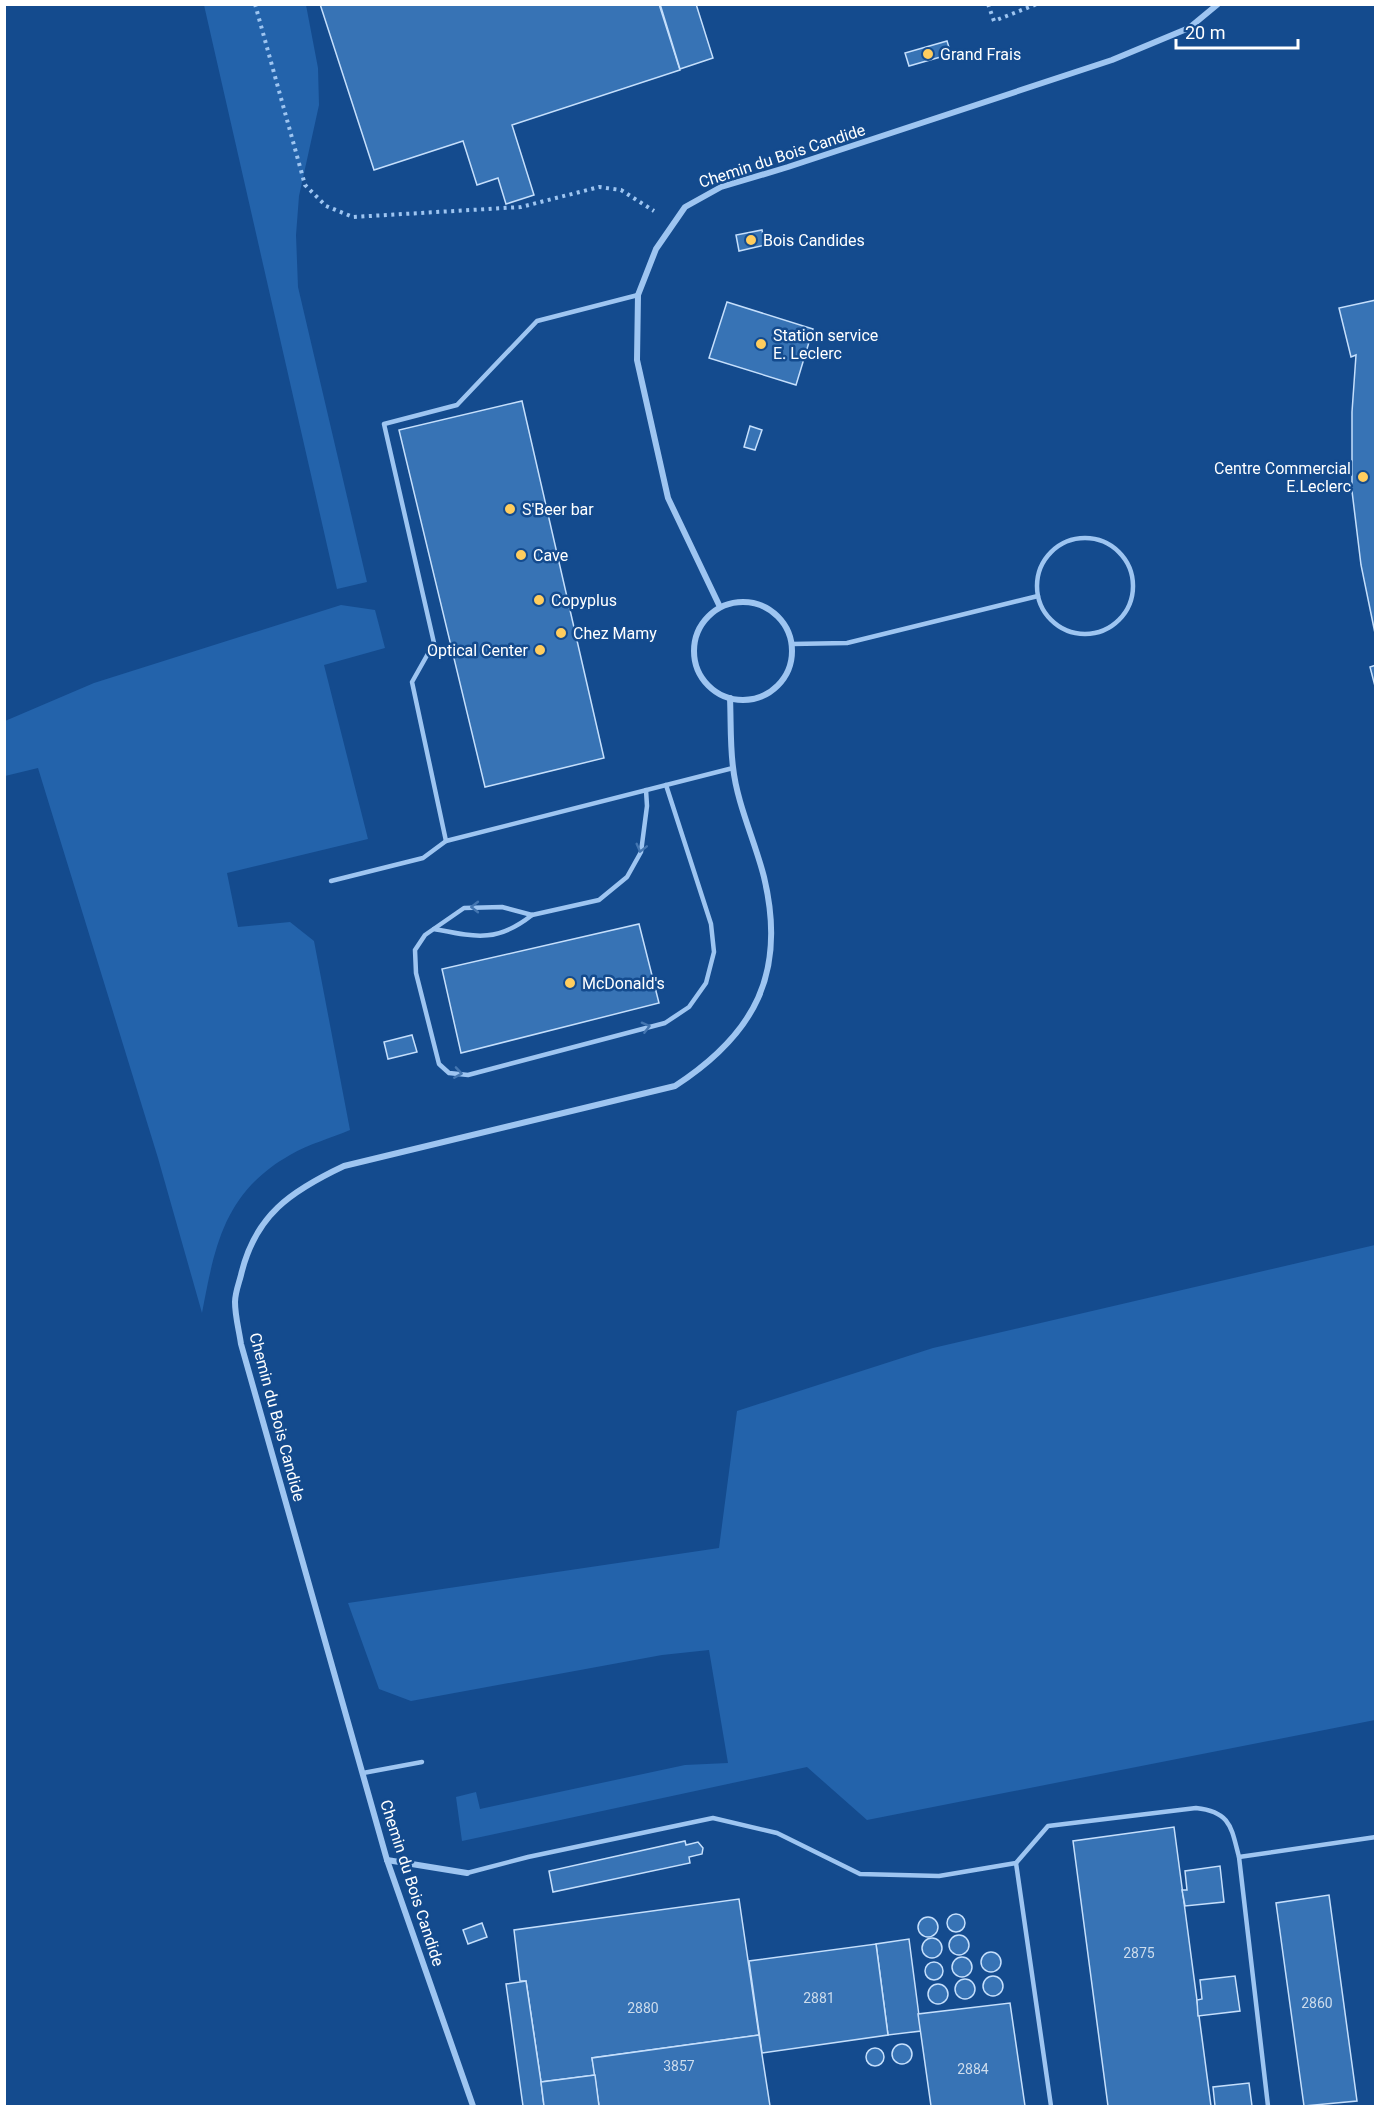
<svg xmlns="http://www.w3.org/2000/svg" width="1380" height="2111" viewBox="0 0 1380 2111" font-family="Roboto,sans-serif">
  <style>
    .green { fill: #2363ab }
    .building { fill: #3773b5; stroke: #c5dffc; stroke-width: 1.5 }
    .lines { fill: none; stroke-linecap: round; stroke-linejoin: round }
    .path { stroke: #9ec5f1; stroke-width: 4; stroke-dasharray: 3 4.5; stroke-linecap: butt }
    .lane { stroke: #9ec5f1; stroke-width: 4.5 }
    .street { stroke: #9ec5f1; stroke-width: 6 }
    .oneway { stroke: #4476b1 }
    .poi-dot { fill: #ffcd5e; stroke: #144b8e; stroke-width: 2 }
    .labels { text-anchor: middle; dominant-baseline: central; stroke-width: 5; stroke-linejoin: round; paint-order: stroke }
    .number-label { font-size: 14px; fill: #cddcec }
    .poi-label { font-size: 16px; fill: #fff; stroke: #144b8e; text-anchor: start }
    .street-label { font-size: 16px; fill: #fff; stroke: #144b8e }
  </style>
  <rect width="100%" height="100%" fill="#144b8e"/>
  <g class="green">
    <path d="M204 5H306L318 68 319 105 299 196 296 235 298 287 367 582 337 589Z"/>
    <path d="M341 605 375 610 385 648 324 665 368 839 227 873 238 927 290 922 314 941 350 1130C331 1138 309 1144 290 1155 225 1192 215 1244 202 1313L158 1158 38 768 5 776V721L94 683Z"/>
    <path d="M1375 1245V1720L867 1820 807 1767 462 1841 456 1797 476 1792 480 1809 685 1765 728 1763 709 1650 662 1655 411 1701 379 1689 348 1603 719 1548 737 1411 933 1348Z"/>
  </g>
  <g class="building">
    <path d="M320 4H659L680 70 512 125 534 195 506 204 498 178 477 185 463 141 374 170Z"/>
    <path d="M660 4H696L713 58 680 69Z"/>
    <path d="M947 41 951 54 909 66 905 53Z"/>
    <path d="M762 230 765 245 739 251 736 235Z"/>
    <path d="M1376 300V638L1361 565 1352 491V412L1356 355 1351 357 1339 308Z"/>
    <path d="M727 302 813 329 796 385 709 358Z"/>
    <path d="M522 401 604 758 485 787 399 430Z"/>
    <path d="M750 426 762 430 755 450 744 447Z"/>
    <path d="M1376 665V690L1370 667Z"/>
    <path d="M639 924 659 1003 461 1053 442 969Z"/>
    <path d="M412 1035 417 1052 388 1059 384 1042Z"/>
    <path d="M1174 1827 1211 2106H1108L1073 1841Z"/>
    <path d="M685 1841 686 1845 698 1842 703 1848 702 1854 689 1857 690 1863 553 1892 549 1871Z"/>
    <path d="M1220 1866 1224 1902 1185 1906 1182 1890H1187L1185 1871Z"/>
    <path d="M1329 1895 1357 2101 1304 2106 1276 1903Z"/>
    <path d="M739 1899 759 2035 592 2058 595 2075 541 2082 526 1981H520L514 1930Z"/>
    <circle cx="956" cy="1923" r="9"/>
    <circle cx="928" cy="1927" r="10"/>
    <path d="M482 1923 487 1937 468 1944 463 1930Z"/>
    <circle cx="959" cy="1945" r="10"/>
    <circle cx="932" cy="1948" r="10"/>
    <path d="M909 1939 921 2031 888 2035 876 1944Z"/>
    <path d="M876 1944 888 2035 762 2053 749 1961Z"/>
    <circle cx="991" cy="1962" r="10"/>
    <circle cx="962" cy="1967" r="10"/>
    <circle cx="934" cy="1971" r="9"/>
    <path d="M1235 1976 1240 2011 1198 2016 1197 2000 1202 1999 1200 1980Z"/>
    <circle cx="993" cy="1986" r="10"/>
    <circle cx="965" cy="1989" r="10"/>
    <path d="M526 1981 541 2082 544 2106H523L506 1984Z"/>
    <circle cx="938" cy="1994" r="10"/>
    <path d="M1010 2003 1025 2106H931L918 2014Z"/>
    <path d="M759 2035 770 2106H599L592 2058Z"/>
    <circle cx="902" cy="2054" r="10"/>
    <circle cx="875" cy="2057" r="9"/>
    <path d="M595 2075 599 2106H544L541 2082Z"/>
    <path d="M1249 2083 1252 2106H1215L1213 2087Z"/>
  </g>
  <g class="lines">
    <g class="path">
      <path d="M255 4 305 185 326 206 353 217 521 207 599 187 621 190 654 211"/>
      <path d="M988 4 994 21 1037 4"/>
    </g>
    <g class="lane">
      <path d="M638 295 537 321 457 405 384 424 434 643 412 682 446 841 733 768"/>
      <circle cx="1085" cy="586" r="48"/>
      <path d="M792 644 847 643 1038 596"/>
      <path d="M646 790 647 806 641 852 627 877 599 900 532 915 502 907 464 908 425 935 415 950 416 973 439 1064 449 1073 468 1075 665 1023 689 1007 706 983 714 952 711 924 666 785"/>
      <path d="M331 881 423 858 446 841"/>
      <path d="M434 929C475 937 497 943 532 915"/>
      <path d="M363 1773 422 1762"/>
      <path d="M1239 1857 1376 1837"/>
      <path d="M1016 1863 1051 2106"/>
      <path d="M467 1873 528 1857 713 1818 777 1833 860 1874 939 1876 1016 1863 1048 1826 1196 1808C1231 1812 1231 1827 1239 1857L1268 2106"/>
    </g>
    <g class="street">
      <circle cx="743" cy="651" r="49"/>
      <path d="M720 607 668 498 637 360 638 295 656 249 685 207 721 187 788 167 1112 60 1189 28 1218 4"/>
      <path d="M387 1860 467 1873"/>
      <path d="M473 2106 387 1860 241 1344C239 1330 235 1316 235 1302 235 1293 239 1283 241 1275 255 1215 291 1191 344 1166L675 1086C755 1034 787 973 764 877 755 841 737 804 733 767 730 744 731 721 730 698"/>
    </g>
  </g>
  <defs><path id="oneway-chevron" d="M-2-3.5L2.5 0L-2 3.5" fill="none" stroke-width="1.6" stroke-linecap="round" stroke-linejoin="round" transform="scale(1.5)"/></defs>
  <g class="oneway">
    <use href="#oneway-chevron" transform="translate(641 848) rotate(104)"/>
    <use href="#oneway-chevron" transform="translate(475 907) rotate(180)"/>
    <use href="#oneway-chevron" transform="translate(646 1027) rotate(-14)"/>
    <use href="#oneway-chevron" transform="translate(458 1073) rotate(9)"/>
  </g>
  <g class="poi-dot">
    <circle cx="928" cy="54" r="6"/>
    <circle cx="751" cy="240" r="6"/>
    <circle cx="761" cy="344" r="6"/>
    <circle cx="1363" cy="477" r="6"/>
    <circle cx="510" cy="509" r="6"/>
    <circle cx="521" cy="555" r="6"/>
    <circle cx="539" cy="600" r="6"/>
    <circle cx="561" cy="633" r="6"/>
    <circle cx="540" cy="650" r="6"/>
    <circle cx="570" cy="983" r="6"/>
  </g>
  <g class="labels">
    <g class="number-label">
      <text x="1139" y="1953">2875</text>
      <text x="819" y="1998">2881</text>
      <text x="1317" y="2003">2860</text>
      <text x="643" y="2008">2880</text>
      <text x="679" y="2066">3857</text>
      <text x="973" y="2069">2884</text>
    </g>
    <g class="poi-label">
      <text x="940" y="54">Grand Frais</text>
      <text x="763" y="240">Bois Candides</text>
      <text x="773" y="335">Station service<tspan x="773" dy="18">E. Leclerc</tspan></text>
      <text x="1351" y="468" text-anchor="end">Centre Commercial<tspan x="1351" dy="18">E.Leclerc</tspan></text>
      <text x="522" y="509">S'Beer bar</text>
      <text x="533" y="555">Cave</text>
      <text x="551" y="600">Copyplus</text>
      <text x="573" y="633">Chez Mamy</text>
      <text x="528" y="650" text-anchor="end">Optical Center</text>
      <text x="582" y="983">McDonald's</text>
    </g>
    <g class="street-label">
      <text transform="translate(782 156) rotate(-18)">Chemin du Bois Candide</text>
      <text transform="translate(277 1417) rotate(75)">Chemin du Bois Candide</text>
      <text transform="translate(412 1883) rotate(72)">Chemin du Bois Candide</text>
    </g>
  </g>
  <rect width="1380" height="2111" fill="none" stroke="#ffffff" stroke-width="12"/>
  <path d="M1176 39v9h122v-9" fill="none" stroke="#ffffff" stroke-width="3"/>
  <text x="1185" y="39" font-size="18" fill="#ffffff" stroke="#144b8e" stroke-width="4.5" paint-order="stroke">20 m</text>
</svg>
